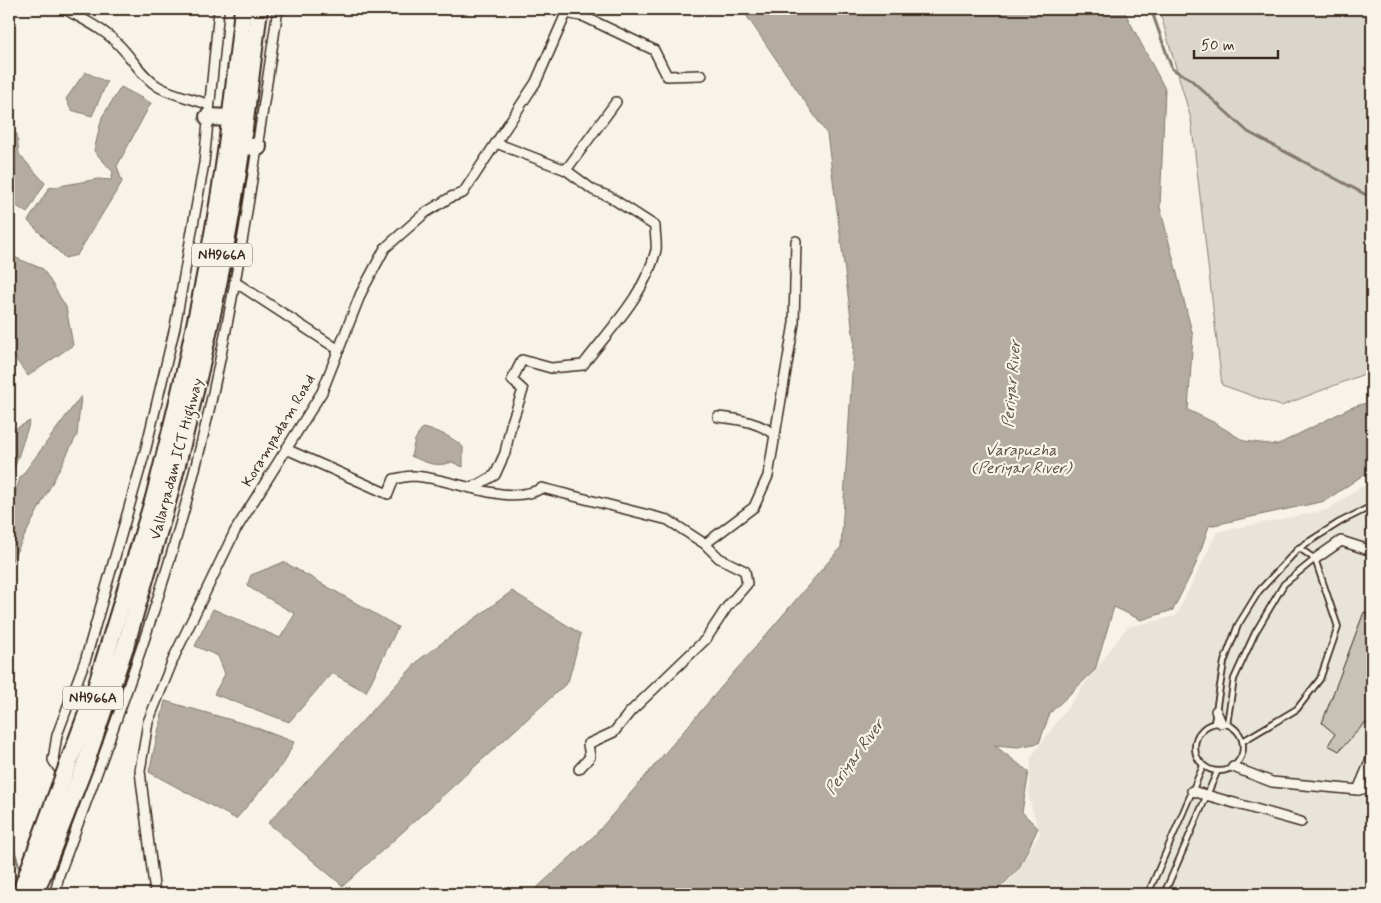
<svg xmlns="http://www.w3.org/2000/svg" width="1381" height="903" viewBox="0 0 1381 903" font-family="Mynerve,sans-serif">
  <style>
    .built { fill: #e9e4d9 }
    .green { fill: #dbd6cb; stroke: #8b8074 }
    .water { fill: #b4aca0; stroke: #84786c }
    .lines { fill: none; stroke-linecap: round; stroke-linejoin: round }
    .stream { stroke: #84786c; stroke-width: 3 }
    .building { fill: #c8c1b6; stroke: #3b2a1e }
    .lane-casing { stroke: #3b2a1e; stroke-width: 8 }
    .street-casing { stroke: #3b2a1e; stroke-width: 12 }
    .highway-casing { stroke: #3b2a1e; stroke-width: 20 }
    .lane { stroke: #f7f3e8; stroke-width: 4.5 }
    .street { stroke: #f7f3e8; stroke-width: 9 }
    .highway { stroke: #f7f3e8; stroke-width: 16 }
    .highway-bridge-casing { stroke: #3b2a1e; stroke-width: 20; stroke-linecap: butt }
    .highway-bridge { stroke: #f7f3e8; stroke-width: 16 }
    .labels { text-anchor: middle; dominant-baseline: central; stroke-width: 4.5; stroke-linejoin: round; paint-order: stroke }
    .shield { fill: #f7f3e8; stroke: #73665b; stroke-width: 1 }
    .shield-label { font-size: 14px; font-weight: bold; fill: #3b2a1e }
    .street-label { font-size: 15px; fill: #3b2a1e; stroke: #f7f3e8 }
    .water-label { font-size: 16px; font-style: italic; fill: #5f5145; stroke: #f7f3e8 }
  </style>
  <rect width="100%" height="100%" fill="#f7f3e8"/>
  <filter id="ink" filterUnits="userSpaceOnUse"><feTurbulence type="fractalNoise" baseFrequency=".02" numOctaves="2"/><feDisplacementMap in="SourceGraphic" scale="10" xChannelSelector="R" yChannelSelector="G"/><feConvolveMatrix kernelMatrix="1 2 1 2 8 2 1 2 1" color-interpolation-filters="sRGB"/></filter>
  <g filter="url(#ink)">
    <path class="built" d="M1372 480V894H998L1015 874 1040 833 1029 799 1031 757 1127 627 1176 616 1217 532 1327 510Z"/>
    <path class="green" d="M1159 9H1372V371L1281 406 1222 385 1191 119Z"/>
    <g class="water">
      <path d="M742 9H1123L1165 89 1160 207 1193 336 1188 410 1215 423 1244 441 1277 445 1350 408 1372 401V469L1325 501 1209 526 1196 564 1173 610 1141 620 1114 607 1095 670 1050 713 1039 743 1018 747 994 745 1029 772 1022 812 1038 828 1019 868 994 894H530L595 835 841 547 854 341 827 134Z"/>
      <path d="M85 72 107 82 92 116 71 110 66 99Z"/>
      <path d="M121 87 151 103 117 166 122 182 77 255 65 258 28 221 49 188 98 179 111 180 113 172 94 151 102 117Z"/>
      <path d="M9 128 17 134 19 154 45 183 27 213 9 201Z"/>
      <path d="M9 255 43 269 66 307 73 345 28 376 9 350Z"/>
      <path d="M81 396 77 435 9 566V514L20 478Z"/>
      <path d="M30 421 9 484V432Z"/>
      <path d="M422 428C438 431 451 436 463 447V467L452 462C436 468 425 462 411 456L415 440Z"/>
      <path d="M284 562 398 627 366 692 332 673 289 722 214 694 225 674 218 656 195 646 213 609 280 638 295 614 247 586 251 575Z"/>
      <path d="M512 591 581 634 568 682 343 886 268 823 420 659Z"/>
      <path d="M165 701 249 725 294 742 284 763 236 819 149 772Z"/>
    </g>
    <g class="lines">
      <g class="stream">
        <path d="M1151 9 1172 69 1189 78 1248 132 1372 198"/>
        <path d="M9 836 21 873"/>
      </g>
    </g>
    <path class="building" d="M1364 612 1372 614V723L1364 724 1339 751 1328 745 1335 734 1322 723Z"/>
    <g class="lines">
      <defs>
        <g id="lane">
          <circle cx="1219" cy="747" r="24"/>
          <path d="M1214 723 1224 662 1238 625 1259 591 1299 548 1340 522 1372 506"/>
          <path d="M1227 724 1234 679 1255 633 1284 584 1315 559"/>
          <path d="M1243 741 1297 709 1320 679 1338 627 1315 559 1299 548"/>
          <path d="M1148 894 1203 766"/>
          <path d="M1164 894 1217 772"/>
        </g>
        <g id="street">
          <path d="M65 9C84 20 104 29 119 45 132 58 143 78 159 87 175 96 193 98 209 105"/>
          <path d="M566 13 585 17 654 50 667 76 702 75"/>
          <path d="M566 170 616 102"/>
          <path d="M235 282 339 350"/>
          <path d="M718 417C740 419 756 422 775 434"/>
          <path d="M286 449 388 494 394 479C400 478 407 476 413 476 451 477 507 508 542 488L668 520 705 544 719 558 745 571 747 584 727 607 706 639 630 712 614 732 588 744 590 757 579 769"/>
          <path d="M472 488 495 475 505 453 511 425 523 390 512 380 522 360 551 368 583 365C610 329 645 295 656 250 657 243 655 234 655 226L610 197 593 190 566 170 496 143"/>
          <path d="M705 544 754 507 768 476 794 323 796 241"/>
          <path d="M1315 559 1341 541 1372 551"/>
          <path d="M1216 711 1221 723"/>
          <path d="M1233 767 1272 782 1358 790 1372 757"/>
          <path d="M64 777 53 760 57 735 86 658 146 448 175 327 204 163 219 9"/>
          <path d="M1358 790 1372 787"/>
          <path d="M1192 791 1301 822"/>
          <path d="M55 894 59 875C109 741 161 605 196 465 234 315 255 162 278 9"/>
          <path d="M155 894 140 771 148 722 175 655 235 531 322 392 361 293 385 248 425 213 451 197 463 193 536 82 568 9"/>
        </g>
        <g id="highway">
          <path d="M208 117 230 118"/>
          <path d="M242 146 258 147"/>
          <path d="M154 498C184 382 211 264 227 145 233 100 238 54 243 9"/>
          <path d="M168 499C199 382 225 264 242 145 248 100 253 54 259 9"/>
        </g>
      </defs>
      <use href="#lane" class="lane-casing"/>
      <use href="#street" class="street-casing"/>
      <use href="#highway" class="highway-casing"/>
      <use href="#lane" class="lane"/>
      <use href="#street" class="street"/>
      <use href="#highway" class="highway"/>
      <defs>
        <g id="highway-bridge">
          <path d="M20 894 93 697 154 498"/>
          <path d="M35 894 85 765 127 641 168 499"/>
        </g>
      </defs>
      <use href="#highway-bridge" class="highway-bridge-casing"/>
      <use href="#highway-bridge" class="highway-bridge"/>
    </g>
  </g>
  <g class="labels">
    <g class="shield">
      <rect x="192" y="243.5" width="60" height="23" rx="4"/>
      <rect x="63" y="686.5" width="60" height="23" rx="4"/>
    </g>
    <g class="shield-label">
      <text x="222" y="255">NH966A</text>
      <text x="93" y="698">NH966A</text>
    </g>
    <g class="street-label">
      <text transform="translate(279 431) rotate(-59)">Korampadam Road</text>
      <text transform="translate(177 459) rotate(-75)">Vallarpadam ICT Highway</text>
    </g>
    <g class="water-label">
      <text transform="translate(1012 384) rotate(-85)">Periyar River</text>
      <text x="1021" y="450">Varapuzha<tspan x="1021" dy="18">(Periyar River)</tspan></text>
      <text transform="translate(855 757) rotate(-54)">Periyar River</text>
    </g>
  </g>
  <rect width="1381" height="903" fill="none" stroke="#f7f3e8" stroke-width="30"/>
  <rect x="15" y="15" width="1351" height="873" fill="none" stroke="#3b2a1e" stroke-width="2" filter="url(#ink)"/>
  <path d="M1194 50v8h84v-8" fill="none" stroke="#3b2a1e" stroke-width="2.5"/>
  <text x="1201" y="50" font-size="15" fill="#3b2a1e" stroke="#f7f3e8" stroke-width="4" paint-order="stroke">50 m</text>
</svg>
